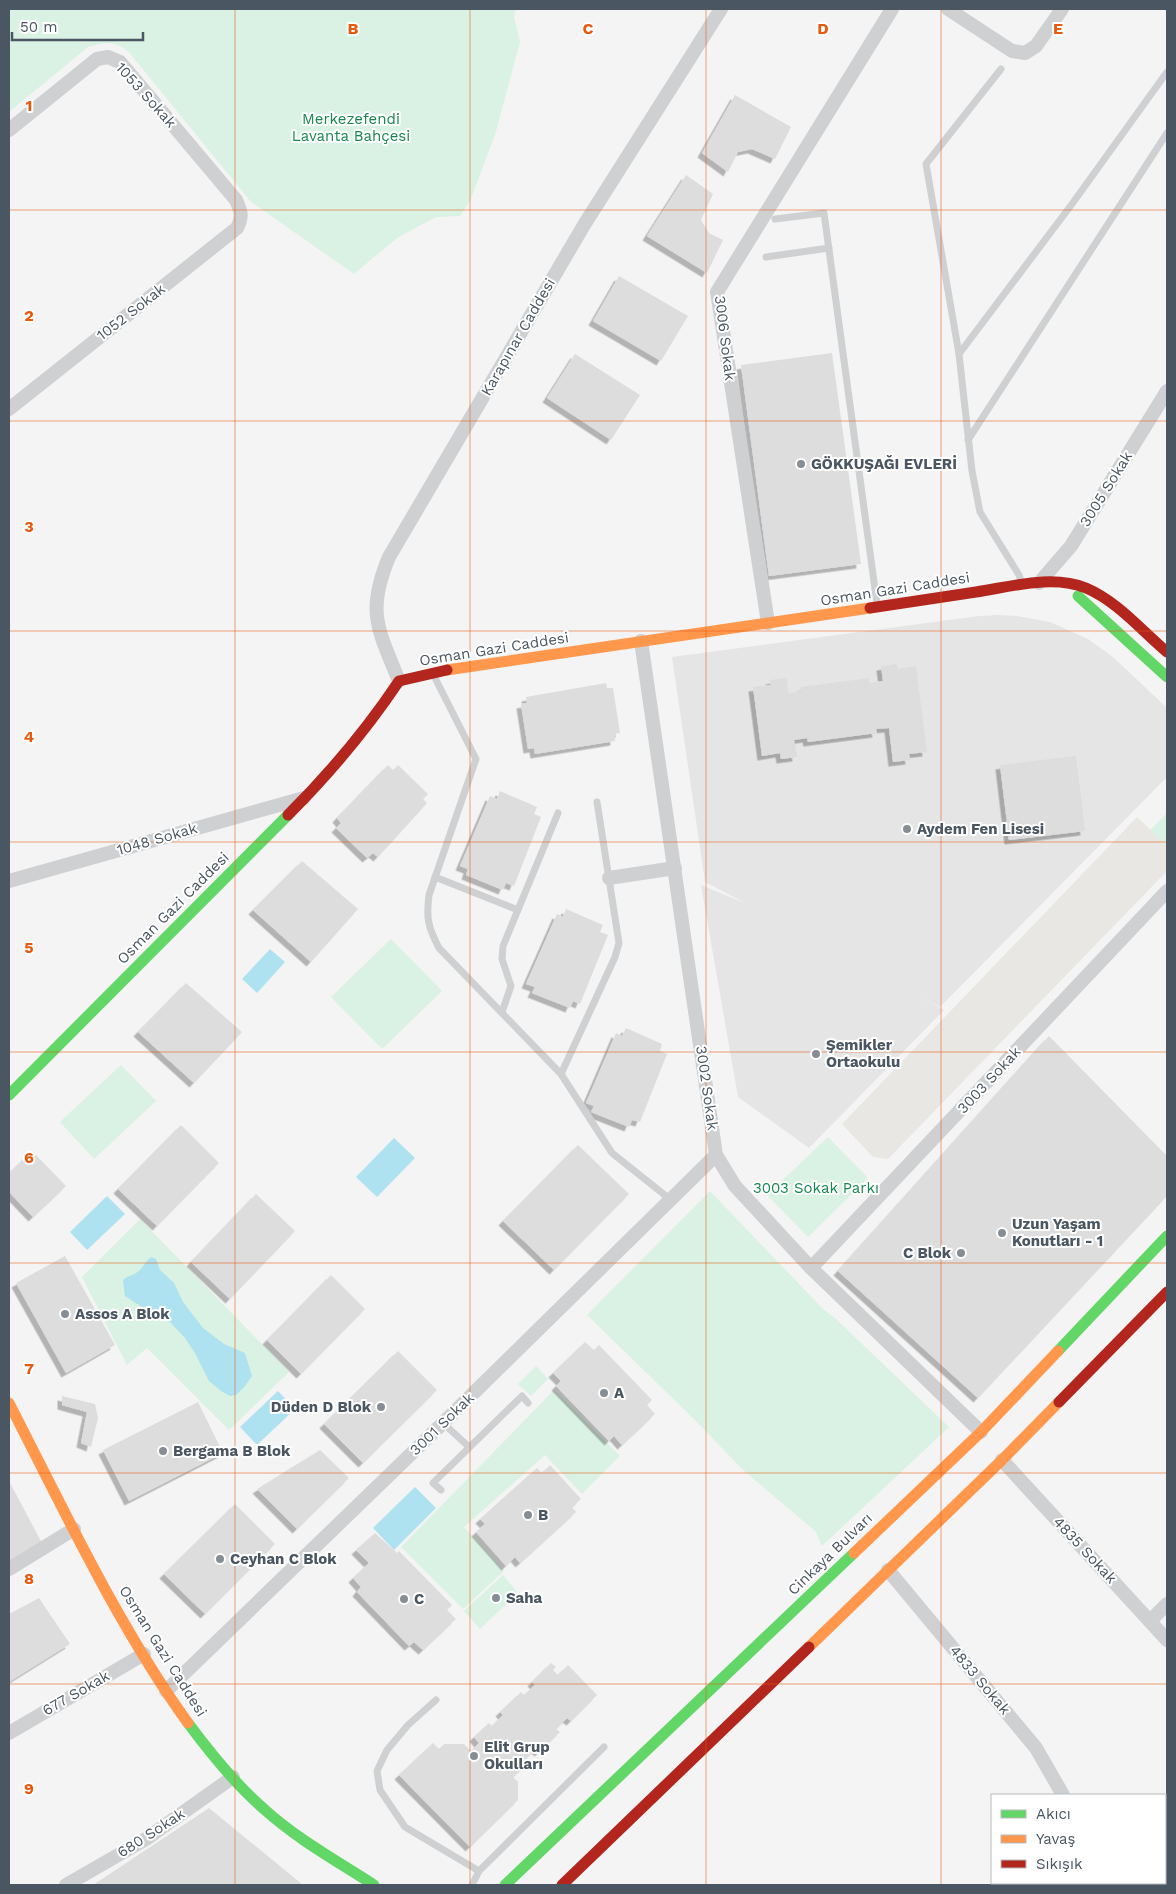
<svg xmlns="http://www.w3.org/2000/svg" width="1176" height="1894" viewBox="0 0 1176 1894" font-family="'Work Sans',sans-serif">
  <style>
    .commercial { fill: #e8e7e3 }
    .education { fill: #e6e5e6 }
    .green { fill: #d9f2e3 }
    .water { fill: #aee2f0 }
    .building { fill: #ddddde; filter: url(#shadow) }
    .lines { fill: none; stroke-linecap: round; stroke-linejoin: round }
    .lane { stroke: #ced0d2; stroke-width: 7 }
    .street { stroke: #ced0d2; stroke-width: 14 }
    .fast { stroke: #63d668; stroke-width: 11 }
    .slow { stroke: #ff974d; stroke-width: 11 }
    .jam { stroke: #b3261e; stroke-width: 11 }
    .grid { fill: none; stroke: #e8590c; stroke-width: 1; stroke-opacity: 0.55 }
    .poi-dot { fill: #868d94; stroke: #fff; stroke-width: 2 }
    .labels { text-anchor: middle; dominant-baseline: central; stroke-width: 4; stroke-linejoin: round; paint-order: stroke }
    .street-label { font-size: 15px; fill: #4a5661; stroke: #fff }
    .park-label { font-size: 15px; fill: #17864f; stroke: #fff }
    .poi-label { font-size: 15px; font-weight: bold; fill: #4a5661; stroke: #fff; text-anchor: start }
    .grid-label { font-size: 16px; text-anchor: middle; font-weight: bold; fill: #e8590c; stroke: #fff; stroke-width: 4; stroke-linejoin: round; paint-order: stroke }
  </style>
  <defs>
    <filter id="shadow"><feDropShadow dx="-4.5" dy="4.5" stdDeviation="0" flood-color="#0004"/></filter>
  </defs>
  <rect width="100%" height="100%" fill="#f4f4f4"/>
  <path class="commercial" d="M1137 817 1167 846V871L888 1159 873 1157 842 1124Z"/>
  <path class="education" d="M999 615 1017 616 1050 622 1088 639 1113 657 1167 708V777L940 1007 921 997 944 1010 809 1148 738 1097 701 885 745 903 705 882 672 657 979 616Z"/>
  <g class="green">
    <path d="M9 9H516L514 17 520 42 495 135 470 201 460 216 436 217 397 238 354 274 251 202 128 51C112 40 106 42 88 47L9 112Z"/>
    <path d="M1167 813V846L1150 830Z"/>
    <path d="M391 939 442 991 382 1049 331 997Z"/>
    <path d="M121 1065 156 1101 94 1159 60 1122Z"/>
    <path d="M828 1137 868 1178 808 1237 767 1195Z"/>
    <path d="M710 1191 823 1309 836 1319 949 1427 822 1546 816 1532 741 1468 696 1421 587 1315Z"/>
    <path d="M140 1219 289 1372 229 1430 147 1348 127 1365 82 1277Z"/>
    <path d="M536 1366 548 1379 531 1396 518 1384Z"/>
    <path d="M554 1390 620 1456 582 1494 545 1455 464 1527 504 1571 463 1609 401 1547Z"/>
    <path d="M503 1575 518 1593 480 1629 464 1611Z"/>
  </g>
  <g class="water">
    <path d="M270 949 285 962 257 993 242 979Z"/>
    <path d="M394 1138 415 1158 377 1197 356 1177Z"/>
    <path d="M107 1196 125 1214 87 1250 70 1232Z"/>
    <path d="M151 1257 156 1259 160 1270 174 1283 183 1302 203 1328 224 1344 245 1353 252 1376 245 1386 236 1395 230 1396 221 1391 209 1381 195 1353 185 1338 170 1322 148 1311 125 1296 123 1280C128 1275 133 1276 139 1271 143 1267 146 1261 151 1257Z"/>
    <path d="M278 1391 295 1409 257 1445 240 1427Z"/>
    <path d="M415 1487 436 1508 394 1550 373 1528Z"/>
  </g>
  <g class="building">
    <path d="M735 95 791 127 775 159 752 149 738 152 728 172 702 153Z"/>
    <path d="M686 175 713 194 701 220 709 233 723 240 707 273 647 236Z"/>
    <path d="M619 276 688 316 661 361 593 321Z"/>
    <path d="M832 353 861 564 769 576 741 365Z"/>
    <path d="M575 354 640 395 611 440 547 398Z"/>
    <path d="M897 664 898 669 916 666 927 752 909 754 910 760 893 762 889 728 876 729 877 733 808 742 807 738 794 740 797 757 781 759 780 753 762 756 753 687 771 685 770 680 787 678 788 693 801 691V687L869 678 870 683 883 681 881 666Z"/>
    <path d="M606 683 607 688H613L620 733 614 734 615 741 535 754 534 748 528 749 521 704 527 703 526 697Z"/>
    <path d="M1076 756 1085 831 1009 840 1000 765Z"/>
    <path d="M388 765 393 770 398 765 428 794 423 799 427 803 378 857 373 853 367 858 336 828 341 823 337 818Z"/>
    <path d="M500 791 537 807 534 814 541 817 514 886 506 883 503 890 466 875 468 869 460 866 490 796 497 799Z"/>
    <path d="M302 861 358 909 311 962 253 910Z"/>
    <path d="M566 909 603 925 600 932 608 935 580 1004 573 1001 570 1008 532 993 535 987 526 984 557 914 563 917Z"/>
    <path d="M186 983 242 1032 194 1083 138 1032Z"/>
    <path d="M626 1028 662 1044 660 1051 667 1054 640 1122 632 1120 629 1127 591 1112 594 1106 586 1103 616 1033 622 1036Z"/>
    <path d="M1049 1036 1167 1156V1196L978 1398 838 1271Z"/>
    <path d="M181 1125 219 1163 157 1226 118 1189Z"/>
    <path d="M578 1145 629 1194 554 1270 503 1221Z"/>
    <path d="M32 1151 66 1186 33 1217 9 1192V1173Z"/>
    <path d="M256 1194 295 1231 230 1299 191 1262Z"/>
    <path d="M65 1256 115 1345 66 1373 16 1283Z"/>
    <path d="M331 1275 365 1309 301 1374 267 1340Z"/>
    <path d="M585 1342 594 1350 599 1345 652 1400 647 1405 655 1414 622 1445 614 1436 609 1441 556 1386 561 1381 553 1373Z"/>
    <path d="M398 1351 437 1390 363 1463 324 1424Z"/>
    <path d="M62 1396 95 1404 98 1418 91 1447 81 1443 87 1412 62 1405Z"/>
    <path d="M198 1402 223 1453 129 1501 103 1450Z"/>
    <path d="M320 1450 349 1478 297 1529 257 1489Z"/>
    <path d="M550 1465 581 1499 572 1507 576 1512 520 1563 515 1557 506 1566 476 1532 485 1524 480 1519 537 1468 542 1473Z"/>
    <path d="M9 1481 42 1543 9 1561Z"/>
    <path d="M235 1504 275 1544 205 1614 164 1574Z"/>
    <path d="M375 1533 397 1553 399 1551 452 1605 447 1610 456 1619 423 1650 414 1642 409 1646 357 1592 361 1587 353 1578 369 1563 356 1550Z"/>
    <path d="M39 1598 70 1644 9 1682V1614Z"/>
    <path d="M551 1663 556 1667 553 1670 558 1675 568 1665 597 1695 571 1721 567 1718 556 1729 560 1732 539 1752 536 1749 525 1759 528 1763 513 1777 518 1782V1800L470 1847 399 1775 433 1743 439 1749 444 1744H464L471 1751 479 1743 474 1737 489 1723 492 1726 503 1715 500 1712 521 1692 524 1695 535 1685 532 1682Z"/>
    <path d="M209 1808 303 1885H93Z"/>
  </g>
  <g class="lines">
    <g class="lane">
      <path d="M775 219 824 213 877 604"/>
      <path d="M766 257 829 248"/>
      <path d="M959 354 926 164 1001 69"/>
      <path d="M968 440 1167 133"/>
      <path d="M1022 584 1019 575 980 512 972 471 959 354 1072 204 1167 72"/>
      <path d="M433 674 476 759 429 895C426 918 428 927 439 948L561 1074 612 1153 671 1200"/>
      <path d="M435 877 518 910"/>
      <path d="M502 1012 511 986 502 959 503 946 558 813"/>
      <path d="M561 1074 615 957 619 943 597 802"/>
      <path d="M443 1423 469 1447"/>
      <path d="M441 1490 433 1483 522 1396 528 1403"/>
      <path d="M436 1700 408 1725 387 1750 377 1771 380 1790 405 1827 479 1871"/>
      <path d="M472 1885 479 1871 604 1747"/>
    </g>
    <g class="street">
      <path d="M948 9 1012 51 1025 53 1036 46 1062 9"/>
      <path d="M9 130 97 59 108 57 120 62 236 200C241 211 243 217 237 228L9 409"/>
      <path d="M1039 583 1071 546 1167 391"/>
      <path d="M768 623 717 292 892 9"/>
      <path d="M641 641 716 1155 735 1186 811 1268 981 1432"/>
      <path d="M399 681C378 629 366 612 389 557L584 225 721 9"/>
      <path d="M609 878 675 868"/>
      <path d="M9 881 304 798"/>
      <path d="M811 1268 1167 891"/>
      <path d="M1002 1460 1167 1640"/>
      <path d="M9 1569 74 1529"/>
      <path d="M888 1570 1036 1748 1063 1795"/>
      <path d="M1150 1621 1167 1604"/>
      <path d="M166 1691 443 1423 716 1155"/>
      <path d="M9 1733 144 1654"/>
      <path d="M1113 1883 1115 1885"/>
      <path d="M66 1885 146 1839 233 1777"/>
    </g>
    <g class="fast">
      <path d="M1078 596 1167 677"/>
      <path d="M9 1095 288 815"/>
      <path d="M1058 1351 1167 1236"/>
      <path d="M188 1723C211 1754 235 1784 264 1809 297 1839 337 1861 374 1885"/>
      <path d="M505 1885 854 1553"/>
    </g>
    <g class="slow">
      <path d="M447 670 870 608"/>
      <path d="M9 1403C64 1510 118 1626 188 1723"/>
      <path d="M854 1553 981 1432 1058 1351"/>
      <path d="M809 1647 1002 1460 1059 1402"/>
    </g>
    <g class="jam">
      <path d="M870 608C905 603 941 597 976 592 1010 587 1052 574 1086 588 1117 601 1142 631 1167 652"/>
      <path d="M288 815C329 774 367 729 399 681L447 670"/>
      <path d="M1059 1402 1167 1292"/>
      <path d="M562 1885 809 1647"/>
    </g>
  </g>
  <path class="grid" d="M235 9V1885M470 9V1885M706 9V1885M941 9V1885M9 210H1167M9 421H1167M9 631H1167M9 842H1167M9 1052H1167M9 1263H1167M9 1473H1167M9 1684H1167"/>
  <g class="poi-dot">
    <circle cx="801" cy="464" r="5"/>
    <circle cx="907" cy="829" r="5"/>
    <circle cx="816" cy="1054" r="5"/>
    <circle cx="1002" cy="1233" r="5"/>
    <circle cx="961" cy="1253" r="5"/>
    <circle cx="65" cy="1314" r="5"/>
    <circle cx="604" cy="1393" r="5"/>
    <circle cx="381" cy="1407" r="5"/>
    <circle cx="163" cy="1451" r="5"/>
    <circle cx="528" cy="1515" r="5"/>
    <circle cx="220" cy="1559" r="5"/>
    <circle cx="496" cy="1598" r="5"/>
    <circle cx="404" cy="1599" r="5"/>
    <circle cx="474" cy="1756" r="5"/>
  </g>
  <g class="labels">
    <g class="street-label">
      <text transform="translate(146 95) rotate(48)">1053 Sokak</text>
      <text transform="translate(131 312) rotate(-38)">1052 Sokak</text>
      <text transform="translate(518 337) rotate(-60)">Karapınar Caddesi</text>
      <text transform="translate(725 338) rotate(83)">3006 Sokak</text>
      <text transform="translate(1106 489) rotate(-58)">3005 Sokak</text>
      <text transform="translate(895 589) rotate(-9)">Osman Gazi Caddesi</text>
      <text transform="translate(494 649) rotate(-9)">Osman Gazi Caddesi</text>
      <text transform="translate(157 839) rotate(-16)">1048 Sokak</text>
      <text transform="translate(173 908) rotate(-45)">Osman Gazi Caddesi</text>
      <text transform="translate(989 1080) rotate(-47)">3003 Sokak</text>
      <text transform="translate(707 1088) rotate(82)">3002 Sokak</text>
      <text transform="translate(442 1424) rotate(-44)">3001 Sokak</text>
      <text transform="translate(1085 1550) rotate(47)">4835 Sokak</text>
      <text transform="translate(830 1554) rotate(-44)">Cinkaya Bulvarı</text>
      <text transform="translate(163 1651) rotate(58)">Osman Gazi Caddesi</text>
      <text transform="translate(980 1680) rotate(50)">4833 Sokak</text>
      <text transform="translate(76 1693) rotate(-30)">677 Sokak</text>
      <text transform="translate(151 1833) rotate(-33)">680 Sokak</text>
    </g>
    <g class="park-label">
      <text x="351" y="119">Merkezefendi<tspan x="351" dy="17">Lavanta Bahçesi</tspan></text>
      <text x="816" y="1188">3003 Sokak Parkı</text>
    </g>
    <g class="poi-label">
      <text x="811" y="464">GÖKKUŞAĞI EVLERİ</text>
      <text x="917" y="829">Aydem Fen Lisesi</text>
      <text x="826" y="1045">Şemikler<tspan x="826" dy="17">Ortaokulu</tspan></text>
      <text x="1012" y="1224">Uzun Yaşam<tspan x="1012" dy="17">Konutları - 1</tspan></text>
      <text x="951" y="1253" text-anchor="end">C Blok</text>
      <text x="75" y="1314">Assos A Blok</text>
      <text x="614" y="1393">A</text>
      <text x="371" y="1407" text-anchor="end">Düden D Blok</text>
      <text x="173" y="1451">Bergama B Blok</text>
      <text x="538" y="1515">B</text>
      <text x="230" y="1559">Ceyhan C Blok</text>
      <text x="506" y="1598">Saha</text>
      <text x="414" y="1599">C</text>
      <text x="484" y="1747">Elit Grup<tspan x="484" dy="17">Okulları</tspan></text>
    </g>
  </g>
  <g class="grid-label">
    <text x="353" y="34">B</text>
    <text x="588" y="34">C</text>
    <text x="823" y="34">D</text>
    <text x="1058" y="34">E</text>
    <text x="29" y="111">1</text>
    <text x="29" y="321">2</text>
    <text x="29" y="532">3</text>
    <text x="29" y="742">4</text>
    <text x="29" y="953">5</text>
    <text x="29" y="1163">6</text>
    <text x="29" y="1374">7</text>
    <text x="29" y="1584">8</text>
    <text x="29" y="1794">9</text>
  </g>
  <rect width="1176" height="1894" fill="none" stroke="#4a5661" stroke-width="20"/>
  <rect x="991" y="1794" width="175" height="90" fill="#ffffff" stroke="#b7bbc0"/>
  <rect x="1001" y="1810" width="25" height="8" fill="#63d668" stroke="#b7bbc0"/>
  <text x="1036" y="1819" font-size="15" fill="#4a5661">Akıcı</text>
  <rect x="1001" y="1835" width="25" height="8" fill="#ff974d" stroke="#b7bbc0"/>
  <text x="1036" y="1844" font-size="15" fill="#4a5661">Yavaş</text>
  <rect x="1001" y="1860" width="25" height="8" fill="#b3261e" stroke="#b7bbc0"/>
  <text x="1036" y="1869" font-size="15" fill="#4a5661">Sıkışık</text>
  <path d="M12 32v8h131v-8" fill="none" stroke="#4a5661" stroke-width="2.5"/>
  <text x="20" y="32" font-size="15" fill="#4a5661" stroke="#ffffff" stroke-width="4" paint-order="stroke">50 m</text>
</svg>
